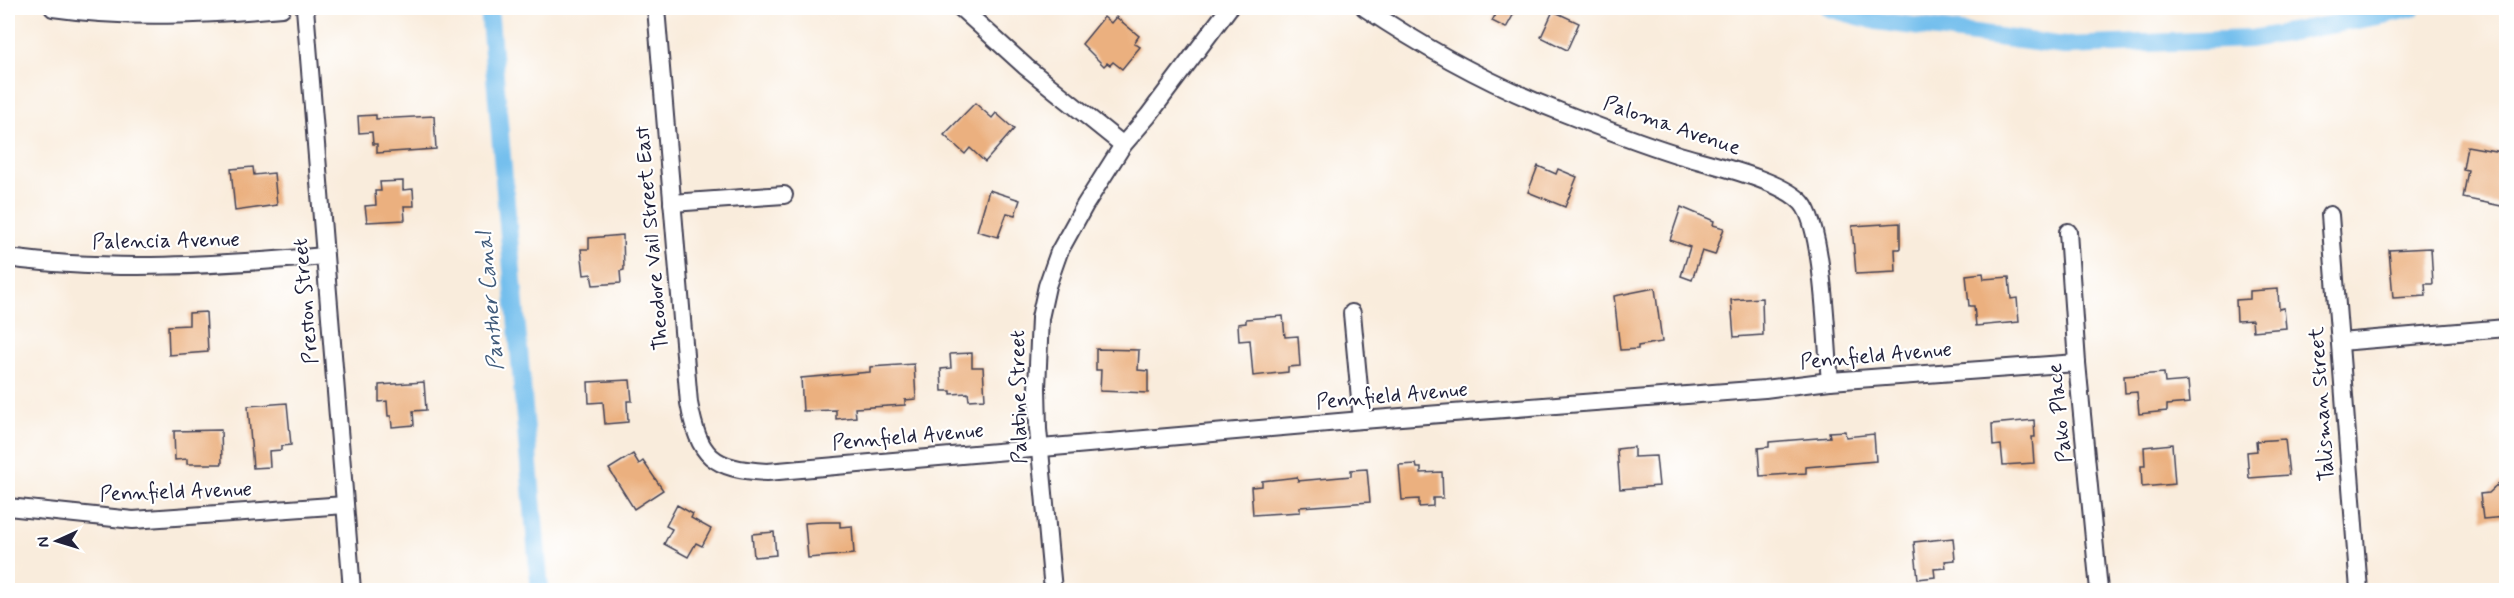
<svg xmlns="http://www.w3.org/2000/svg" width="2514" height="598" viewBox="0 0 2514 598" font-family="Mynerve,sans-serif">
  <style>
    .lines { fill: none; stroke-linecap: round; stroke-linejoin: round }
    .canal { stroke: #74bfed; stroke-width: 18 }
    .building { fill: #ebb07f }
    .street-casing { stroke: #424053; stroke-width: 20 }
    .street { stroke: #fff; stroke-width: 16 }
    .labels { text-anchor: middle; dominant-baseline: central; stroke-width: 4.5; stroke-linejoin: round; paint-order: stroke }
    .street-label { font-size: 21px; fill: #22223b; stroke: #fff }
    .water-label { font-size: 22px; font-style: italic; fill: #3f5979; stroke: #fff }
  </style>
  <rect width="100%" height="100%" fill="#fff"/>
  <filter id="ink" filterUnits="userSpaceOnUse"><feTurbulence type="fractalNoise" baseFrequency=".0167" numOctaves="2"/><feDisplacementMap in="SourceGraphic" scale="12" xChannelSelector="R" yChannelSelector="G"/><feConvolveMatrix kernelMatrix="1 2 1 2 8 2 1 2 1" color-interpolation-filters="sRGB"/></filter>
  <filter id="wash" filterUnits="userSpaceOnUse"><feTurbulence type="fractalNoise" baseFrequency=".008" numOctaves="4" result="noise"/><feDisplacementMap in="SourceGraphic" scale="24" xChannelSelector="R" yChannelSelector="G"/><feGaussianBlur stdDeviation="1.35" result="paint"/><feColorMatrix in="noise" values="0 0 0 0 0 0 0 0 0 0 0 0 0 0 0 0 0 1.4 0 .05"/><feComposite in="paint" operator="in"/></filter>
  <g filter="url(#wash)">
    <rect width="100%" height="100%" fill="#f9ecdc"/>
    <g class="lines">
      <g class="canal">
        <path d="M489 8 540 590"/>
        <path d="M1829 8 1877 21 2065 46 2251 39 2379 16 2412 8"/>
      </g>
    </g>
    <g id="blocks">
      <g class="building">
        <path d="M1499 8H1517L1506 28 1492 21Z"/>
        <path d="M1553 11 1579 23 1567 50 1541 37Z"/>
        <path d="M1104 17 1111 23 1116 17 1139 36 1134 43 1140 47 1122 69 1113 62 1110 65 1107 63 1104 66 1082 44Z"/>
        <path d="M975 103 992 118 996 113 1014 129 985 162 970 148 965 154 944 135Z"/>
        <path d="M376 115V119L434 116 436 149 377 153V144H373L372 132 359 133 358 116Z"/>
        <path d="M2467 146 2506 153V207L2463 198 2468 170 2463 169Z"/>
        <path d="M1538 166 1556 174 1558 169 1577 177 1565 207 1528 192Z"/>
        <path d="M253 167 254 175 274 173 277 205 235 211 231 169Z"/>
        <path d="M403 181V190L413 189 414 206H404L405 220 367 222 365 206 376 205 375 191H381L380 182Z"/>
        <path d="M989 190 1020 200 1015 215 1007 213 998 237 977 231Z"/>
        <path d="M1681 207 1714 221 1713 225 1724 228 1715 255 1702 251 1692 280 1681 276 1690 247 1670 240Z"/>
        <path d="M1900 223V249H1895L1896 272 1856 274 1852 226Z"/>
        <path d="M623 235 624 270 620 271 621 283 593 285 591 274 584 275 581 249H589V238Z"/>
        <path d="M2431 248 2433 284H2425L2426 296 2393 298 2389 250Z"/>
        <path d="M1983 273 1984 279 2009 277 2011 299 2017 298 2019 322 1976 326 1974 306H1969L1966 275Z"/>
        <path d="M1655 288 1662 342 1638 346V349L1620 350 1614 296Z"/>
        <path d="M2278 289 2279 309 2284 308 2286 328 2253 331 2252 320 2237 321 2236 300 2250 299V291Z"/>
        <path d="M1762 298 1763 335 1734 337 1731 300Z"/>
        <path d="M206 312 208 352 169 355 168 326 189 325V313Z"/>
        <path d="M1283 316 1285 337 1298 336 1300 366 1288 367V372L1253 376 1250 340 1239 341 1238 324 1246 323V319Z"/>
        <path d="M1096 349 1139 350 1138 370 1148 371V393L1100 391 1101 370H1096Z"/>
        <path d="M972 353V367H983L985 399 969 400 968 393 951 394V391H942L941 369 951 368 950 354Z"/>
        <path d="M914 364 916 399 905 400V405L855 408 856 417 836 419V410L803 411 801 378 870 372V367Z"/>
        <path d="M2164 373 2165 383 2188 381 2190 403 2167 405V411L2139 414 2137 392 2125 393 2124 376Z"/>
        <path d="M630 380 632 401H627L628 422 605 424 603 402 589 403 588 382Z"/>
        <path d="M424 382 426 410 413 411 414 425 392 427 391 416H388L387 401 379 402V385Z"/>
        <path d="M287 403 291 445 281 446V450L269 451 270 467 253 468 248 406Z"/>
        <path d="M2034 420 2035 437H2032L2034 463 2003 465 2001 445 1993 446 1992 424Z"/>
        <path d="M221 430 222 464H187V459L175 460 174 431Z"/>
        <path d="M1845 431 1846 437 1874 434 1876 461 1806 467V473L1760 476 1758 448 1769 447V442L1830 437 1829 432Z"/>
        <path d="M2285 439 2289 475 2249 478 2247 452 2257 451 2256 441Z"/>
        <path d="M2172 444 2175 484 2142 487 2141 466H2145L2144 447Z"/>
        <path d="M1634 447V457L1656 456 1659 486 1620 489 1617 449Z"/>
        <path d="M633 454 639 464 643 461 663 490 634 509 609 469Z"/>
        <path d="M1416 464 1417 468H1421V473L1442 472 1443 498H1433V506L1419 507V499L1402 500 1399 465Z"/>
        <path d="M1367 469 1370 502 1300 507V512L1253 515 1251 487 1262 486V481L1297 477 1298 481 1351 476V470Z"/>
        <path d="M2506 477V517L2483 519 2480 494 2489 493Z"/>
        <path d="M677 505 693 514 691 518 711 529 702 546 696 543 688 557 664 544 672 529 666 526Z"/>
        <path d="M821 522H840V527L852 526 854 554 808 558 805 523Z"/>
        <path d="M774 532 776 555 754 557 752 534Z"/>
        <path d="M1953 538 1955 560 1945 561 1946 568 1934 569 1935 577 1918 579 1914 542Z"/>
      </g>
    </g>
  </g>
  <g filter="url(#ink)">
    <use href="#blocks" fill-opacity="0" stroke="#424053" stroke-width="1.5"/>
    <g class="lines">
      <defs>
        <g id="street">
          <path d="M53 8C129 19 206 15 282 8"/>
          <path d="M305 8 352 590"/>
          <path d="M656 8 689 403C699 457 712 469 767 472L1362 420 1765 389 1830 381 2077 363"/>
          <path d="M961 8 1026 67 1123 145"/>
          <path d="M1365 8C1426 49 1492 85 1561 112 1599 127 1638 142 1676 154 1708 164 1781 179 1802 203 1824 228 1826 343 1830 381"/>
          <path d="M672 203 784 195"/>
          <path d="M2330 215 2359 590"/>
          <path d="M2068 232 2077 363 2099 590"/>
          <path d="M8 258C112 272 220 265 325 256"/>
          <path d="M1352 313 1362 420"/>
          <path d="M2340 342 2506 328"/>
          <path d="M8 507 133 520 345 505"/>
          <path d="M1053 590 1038 429 1037 388 1040 318 1047 286 1059 252 1085 205 1123 145 1148 116 1229 8"/>
        </g>
      </defs>
      <use href="#street" class="street-casing"/>
      <use href="#street" class="street"/>
    </g>
  </g>
  <g class="labels">
    <g class="street-label">
      <text transform="translate(1672 126) rotate(19)">Paloma Avenue</text>
      <text transform="translate(652 238) rotate(-95)">Theodore Vail Street East</text>
      <text transform="translate(166 241) rotate(-1)">Palencia Avenue</text>
      <text transform="translate(306 301) rotate(-95)">Preston Street</text>
      <text transform="translate(1876 356) rotate(-5)">Pennfield Avenue</text>
      <text transform="translate(1392 396) rotate(-5)">Pennfield Avenue</text>
      <text transform="translate(1019 397) rotate(-91)">Palatine Street</text>
      <text transform="translate(2322 404) rotate(-94)">Talisman Street</text>
      <text transform="translate(2060 413) rotate(-96)">Pako Place</text>
      <text transform="translate(908 437) rotate(-5)">Pennfield Avenue</text>
      <text transform="translate(176 492) rotate(-2)">Pennfield Avenue</text>
    </g>
    <g class="water-label">
      <text transform="translate(491 301) rotate(-95)">Panther Canal</text>
    </g>
  </g>
  <rect width="2514" height="598" fill="none" stroke="#fff" stroke-width="30"/>
  <g transform="translate(57 541) rotate(266)" stroke="#ffffff" stroke-width="4.5" paint-order="stroke">
  <path d="M0-4.5L10 22L0 15L-10 22Z" fill="#22223b"/>
  <text y="-9" font-size="16" font-weight="bold" text-anchor="middle" fill="#22223b">N</text>
  </g>
</svg>
